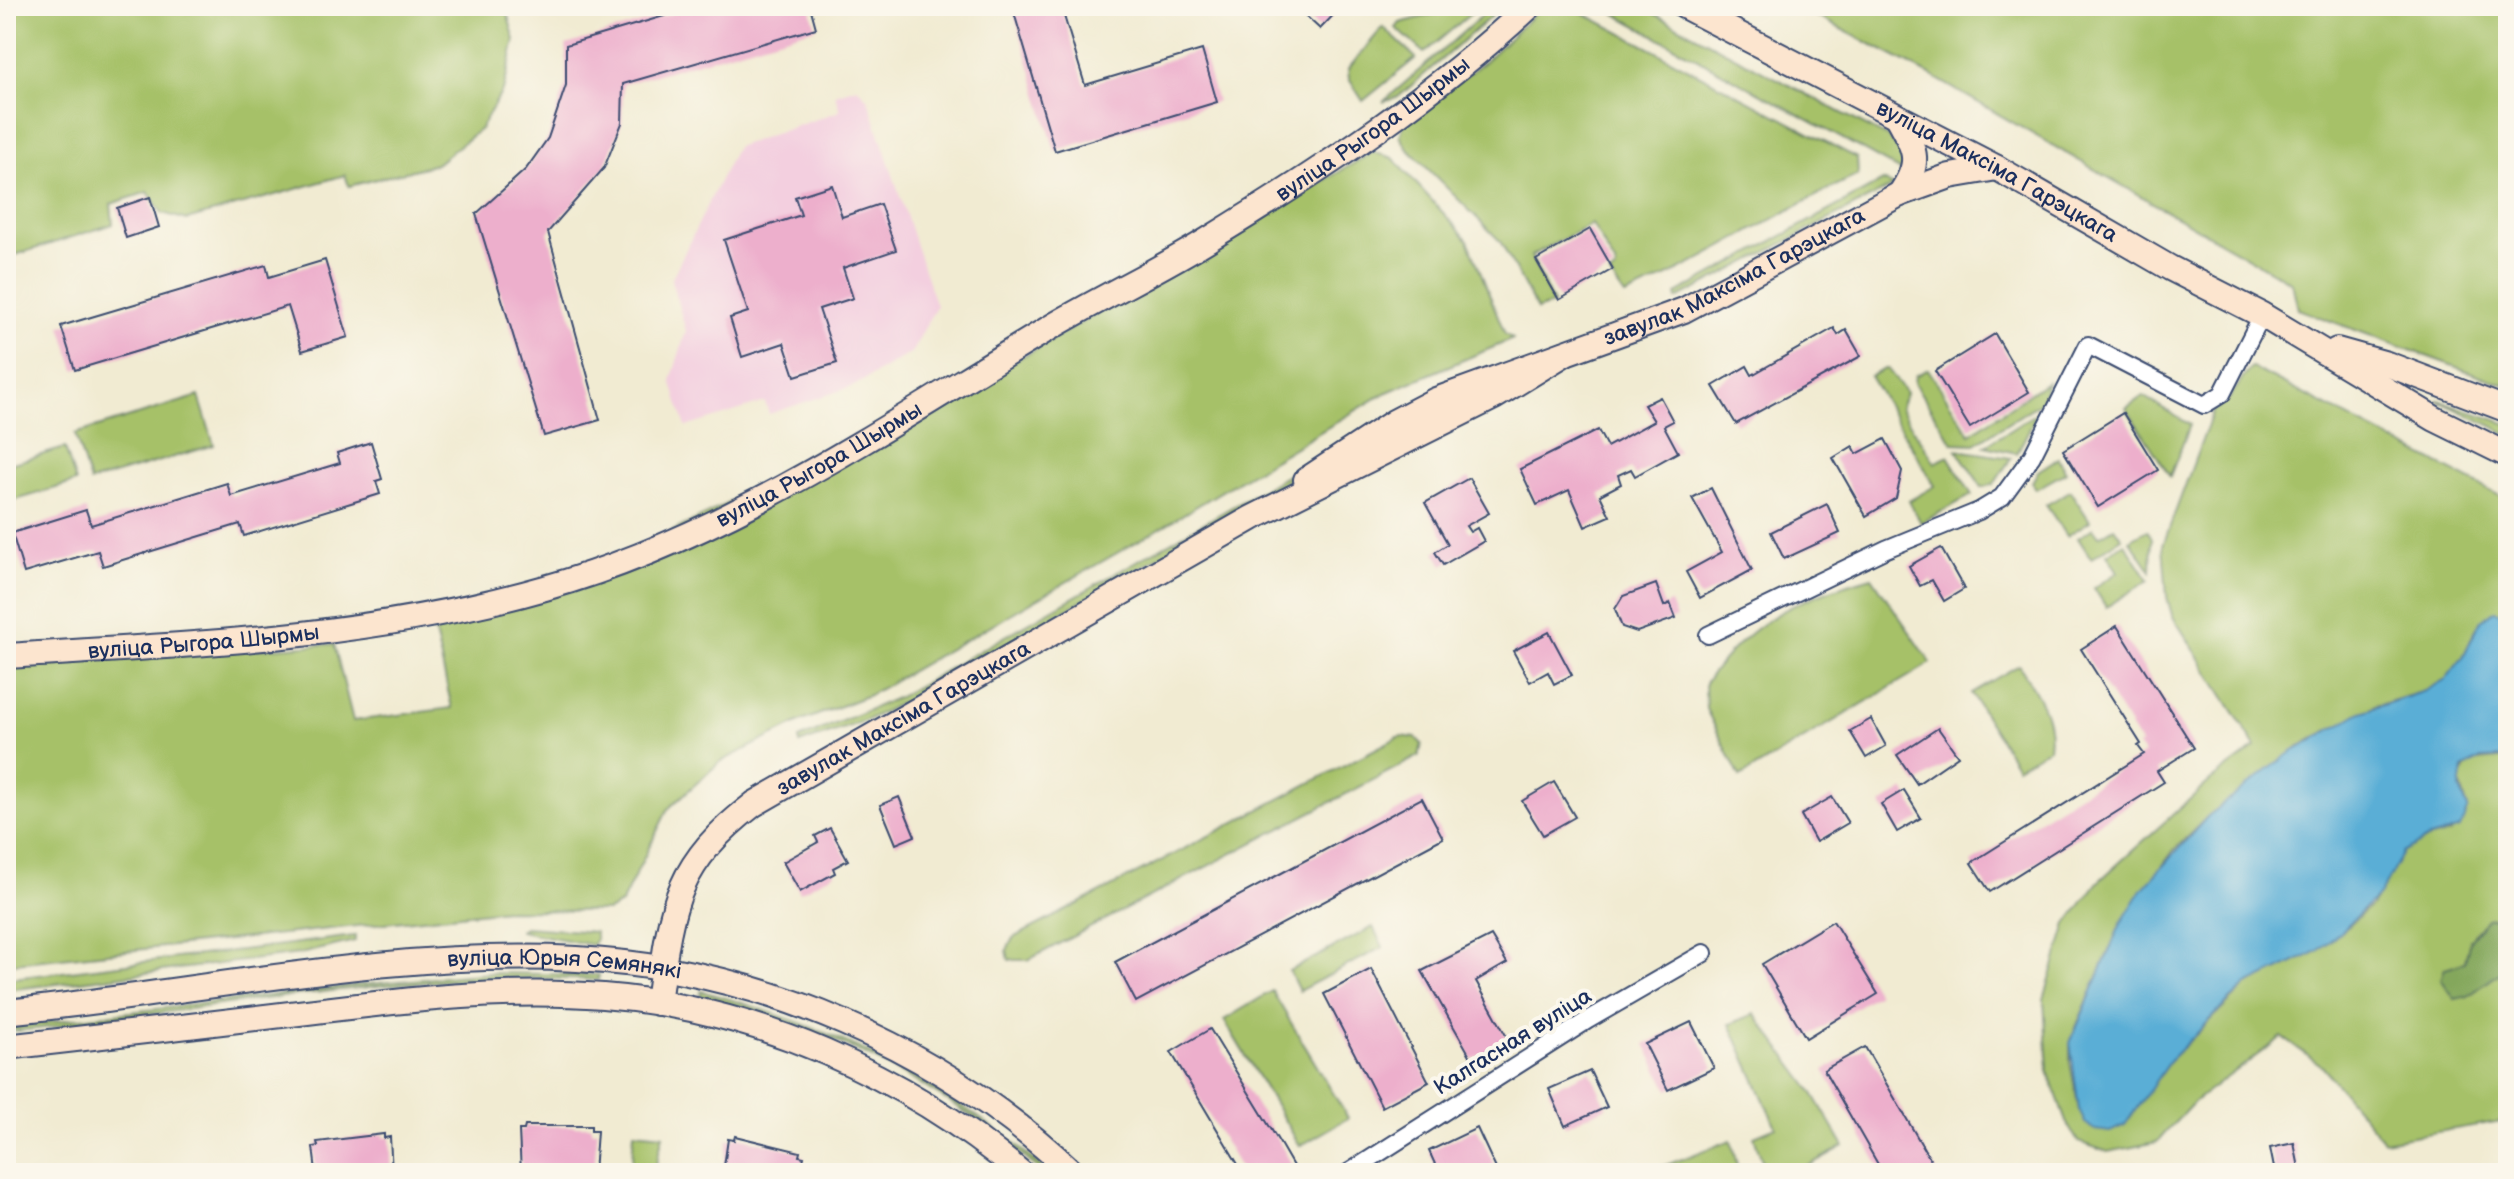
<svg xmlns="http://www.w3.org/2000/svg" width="2514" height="1179" viewBox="0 0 2514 1179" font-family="'Balsamiq Sans',sans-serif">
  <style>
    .built { fill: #f3cfdf }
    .green { fill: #a6c167; stroke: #607862; stroke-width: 2 }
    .forest { fill: #84a75c; stroke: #506b5d; stroke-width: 2 }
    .water { fill: #5aaed6; stroke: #3a6e9a; stroke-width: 2 }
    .building { fill: #edafcc }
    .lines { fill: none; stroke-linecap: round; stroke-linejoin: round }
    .street-casing { stroke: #3b4b6f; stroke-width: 20 }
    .secondary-casing { stroke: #3b4b6f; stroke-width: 28 }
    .street { stroke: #fff; stroke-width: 16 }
    .secondary { stroke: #fce5cf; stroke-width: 24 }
    .labels { text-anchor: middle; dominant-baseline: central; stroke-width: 8; stroke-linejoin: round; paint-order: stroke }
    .street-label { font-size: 22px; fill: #1b2f5e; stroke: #fbf7ec }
  </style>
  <rect width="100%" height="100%" fill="#fbf7ec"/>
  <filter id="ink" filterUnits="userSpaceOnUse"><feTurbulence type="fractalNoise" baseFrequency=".0125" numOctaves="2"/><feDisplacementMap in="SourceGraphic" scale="16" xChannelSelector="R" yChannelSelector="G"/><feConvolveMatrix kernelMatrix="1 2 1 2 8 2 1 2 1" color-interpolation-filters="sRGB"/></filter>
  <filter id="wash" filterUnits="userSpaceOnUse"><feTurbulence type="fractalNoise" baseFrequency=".006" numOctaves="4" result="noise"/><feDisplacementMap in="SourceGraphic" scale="32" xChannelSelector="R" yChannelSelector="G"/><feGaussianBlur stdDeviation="1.8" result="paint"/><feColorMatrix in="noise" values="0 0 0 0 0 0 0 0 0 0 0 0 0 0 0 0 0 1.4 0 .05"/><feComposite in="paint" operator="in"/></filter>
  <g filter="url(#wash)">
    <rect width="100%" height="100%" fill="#f1ebd2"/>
    <path class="built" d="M857 87 868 99 936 306 912 352 854 386 769 414 765 402 686 427 671 381 686 331 671 280 736 147 840 111 835 94Z"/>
    <g class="green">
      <path d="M6 6H505L515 40 504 88 480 129 436 164 349 186 345 175 187 220 162 213 148 192 111 204 113 224 12 256 6 270Z"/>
      <path d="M1465 6H1480L1424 53 1396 28 1400 23Z"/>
      <path d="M1493 6H1503L1398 97 1383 102Z"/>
      <path d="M1543 6H1570L1857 158 1858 175C1778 212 1706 261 1625 296L1610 275 1616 270 1615 265 1592 224 1531 256 1553 304 1537 310 1500 241 1407 148 1400 136 1404 124 1485 61Z"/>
      <path d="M1601 6H1640L1889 138 1902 154 1903 172Z"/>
      <path d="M1797 6H2508V386L2298 309 2292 283 1930 75Z"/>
      <path d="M1383 27 1416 58 1363 101 1349 79 1348 69Z"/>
      <path d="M1373 152 1393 158 1468 240 1505 334 1513 339 1385 393 1152 533 869 695 802 721 720 762 668 809 621 904 608 911 506 910 6 964V665L334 644 353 721 452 708 434 629 525 605 1031 352Z"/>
      <path d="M1883 181 1893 186 1677 299 1676 294Z"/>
      <path d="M2251 367 2508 500V615L2502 612 2476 629 2463 657 2446 679 2425 691 2375 706 2305 743 2208 816 2174 850 2121 923 2077 1025 2070 1043V1063L2079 1110 2154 1083 2171 1059 2247 985 2318 951 2371 906 2402 853 2427 839 2450 833 2468 808 2459 779 2470 762 2508 758V916C2477 921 2471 932 2465 962L2445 968 2468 996 2508 967V1120L2384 1141 2321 1065 2282 1037 2195 1101 2157 1142 2108 1152 2078 1142 2066 1121 2048 1071 2044 999 2067 924 2098 882 2210 781 2256 747 2172 615 2167 597 2163 545 2213 411 2228 400Z"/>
      <path d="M1887 368 1906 393 1900 408 1935 463 1948 456 1972 495 1921 523 1909 501 1935 486 1870 376Z"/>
      <path d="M1928 369 1970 434 2047 382 2041 402 1975 444 1953 443 1914 383 1915 376Z"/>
      <path d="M199 396 214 445 90 482 75 434Z"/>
      <path d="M2143 396 2190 425 2170 476 2126 408Z"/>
      <path d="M2438 400 2508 424V434Z"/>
      <path d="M2038 412 2017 453 1985 446Z"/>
      <path d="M1346 442V446L1204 531 903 702 867 720 799 744V739L897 698Z"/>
      <path d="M65 448 76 482 6 503V465Z"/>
      <path d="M1957 450 2011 458 1994 484 1982 487Z"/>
      <path d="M2058 458 2066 472 2036 489 2032 482 2038 471Z"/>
      <path d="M2070 491 2090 521 2067 536 2046 505Z"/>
      <path d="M2114 527 2122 538 2091 558 2078 538 2093 528 2099 536Z"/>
      <path d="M2147 530 2152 538 2151 571 2130 540Z"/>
      <path d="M2125 543 2149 580 2106 607 2094 588 2118 572 2107 554Z"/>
      <path d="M1872 577 1931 663 1740 777 1706 709 1705 683C1750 620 1799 597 1872 577Z"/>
      <path d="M2019 665C2035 692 2054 715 2049 748L2017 767 1971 693Z"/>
      <path d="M1400 736 1416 738 1422 744 1419 756 1028 960H1009L1007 950 1013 938Z"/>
      <path d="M524 927 595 932V941L592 945 520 931Z"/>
      <path d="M1373 927 1383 947 1299 991 1289 971Z"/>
      <path d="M355 936V941L300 954 6 990V979Z"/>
      <path d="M490 973 599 975 598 980C406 969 198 1012 6 1032V1027L357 985Z"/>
      <path d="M701 991C834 1027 946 1082 1049 1173H1043C945 1086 828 1026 700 997Z"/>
      <path d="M1272 991 1348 1118 1300 1146 1224 1020Z"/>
      <path d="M1755 1014 1811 1090 1844 1146 1795 1173H1766L1754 1136 1776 1127 1730 1024Z"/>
      <path d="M634 1132 663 1135 654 1173H631Z"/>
      <path d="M1731 1140 1739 1173 1651 1171Z"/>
    </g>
    <path class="forest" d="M2508 916V967L2468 996 2455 999 2441 979 2445 968 2465 962 2470 940 2487 919Z"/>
    <path class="water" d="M2494 611 2508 615V758L2481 759 2463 769 2460 789 2468 808 2460 828 2427 839 2403 853 2380 894 2338 934 2318 951 2247 985 2227 1003 2171 1059 2125 1125 2110 1132 2096 1130 2085 1123 2079 1110 2070 1043 2121 923 2143 888 2208 816 2286 756 2361 712 2425 691 2446 679 2463 657 2481 620Z"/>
    <g id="blocks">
      <g class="building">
        <path d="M698 6H810L816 28 623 84 622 123 604 168 548 232 600 420 544 436 476 214 526 169 548 138 566 85V45Z"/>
        <path d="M1012 6H1061L1085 85 1202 50 1217 102 1055 151Z"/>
        <path d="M1295 6H1342L1320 29Z"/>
        <path d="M832 185 842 217 880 204 896 250 843 268 853 298 819 309 837 363 795 376 784 343 742 357 730 318 748 312 724 240 801 215 795 197Z"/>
        <path d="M150 197 159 227 126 238 117 208Z"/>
        <path d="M1590 229 1613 269 1559 300 1536 260Z"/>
        <path d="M325 260 348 337 302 351 288 306 75 370 61 326 266 265 269 277Z"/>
        <path d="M1834 328 1838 335 1846 330 1861 356 1736 424 1713 386 1747 366 1752 375Z"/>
        <path d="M1995 334 2029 392 1970 428 1935 371Z"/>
        <path d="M1660 397 1673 421 1664 426 1678 452 1635 476 1631 469 1618 475 1621 484 1600 495 1610 516 1585 527 1569 490 1537 505 1520 469 1598 430 1607 447 1654 421 1644 405Z"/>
        <path d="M2123 413 2158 470 2098 507 2063 450Z"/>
        <path d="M1885 439 1902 471 1896 498 1866 516 1833 458 1853 446 1857 454Z"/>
        <path d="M371 442 382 479 376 481 380 494 244 536 240 524 103 566 98 551 24 573 12 533 86 510 91 525 227 483 231 496 340 463 337 453Z"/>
        <path d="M1469 478 1489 513 1466 526 1470 532 1477 528 1484 541 1443 565 1435 552 1448 544 1425 503Z"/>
        <path d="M1711 488 1752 570 1700 598 1686 572 1722 552 1692 498Z"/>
        <path d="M1827 504 1840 533 1784 559 1771 532Z"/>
        <path d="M1941 548 1964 589 1944 601 1932 580 1920 586 1909 566Z"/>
        <path d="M1656 584 1664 606 1670 603 1676 618 1637 632 1622 627 1615 609 1623 596Z"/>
        <path d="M2117 626 2194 748 2157 771 2164 782 1990 892 1971 863 2144 754 2138 746 2141 744 2081 649Z"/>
        <path d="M1549 632 1572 675 1554 684 1548 672 1530 682 1513 651Z"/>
        <path d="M1871 719 1886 746 1866 758 1850 731Z"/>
        <path d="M1938 728 1958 756 1917 784 1897 755Z"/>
        <path d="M1554 782 1575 817 1543 835 1522 801Z"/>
        <path d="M1904 790 1921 818 1897 832 1881 804Z"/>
        <path d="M899 797 915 836 896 844 880 805Z"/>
        <path d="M1832 797 1848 823 1816 842 1801 815Z"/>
        <path d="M1422 798 1443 838 1136 1002 1115 962Z"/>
        <path d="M830 828 848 860 833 868 835 873 800 892 783 862 818 842 815 836Z"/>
        <path d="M1833 921 1878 994 1806 1038 1762 964Z"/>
        <path d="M1491 936 1507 963 1476 981 1508 1039 1472 1059 1422 971Z"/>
        <path d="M1371 969 1429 1082 1382 1107 1324 994Z"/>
        <path d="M1691 1022 1714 1068 1668 1090 1645 1044Z"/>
        <path d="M1210 1029 1279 1142 1297 1173H1243L1239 1166 1171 1052Z"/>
        <path d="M1865 1047 1930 1159 1938 1173H1883L1824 1070Z"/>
        <path d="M1590 1071 1607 1107 1565 1126 1549 1089Z"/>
        <path d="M525 1126H591V1131H597L594 1173H521L519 1130H524Z"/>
        <path d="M1477 1128 1498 1173H1439L1429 1151Z"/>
        <path d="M384 1134V1138L390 1137 392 1173 316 1171 313 1147 318 1146 317 1142Z"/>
        <path d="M735 1136 800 1152 799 1156 804 1157 800 1173H723L728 1139 734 1140Z"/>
        <path d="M2294 1143 2300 1173H2275L2270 1148Z"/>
      </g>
    </g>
  </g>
  <g filter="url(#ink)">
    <use href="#blocks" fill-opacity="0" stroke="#3b4b6f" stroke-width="2"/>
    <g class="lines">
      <defs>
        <g id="street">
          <path d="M1708 635 1886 549 1979 511 2002 497 2032 456 2088 345 2204 405 2222 394 2262 315"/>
          <path d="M1348 1173 1588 1020 1704 953"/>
        </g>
        <g id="secondary">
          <path id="s1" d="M1684 6 1997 168 2170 268 2262 315 2435 419 2508 455"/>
          <path d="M1898 119C1916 152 1922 161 1900 194"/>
          <path d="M2337 350 2387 364 2508 410"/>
          <path id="s2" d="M1306 480 1394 422 1436 400 1684 310 1900 194 1950 176 1997 168"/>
          <path id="s3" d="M6 656C187 645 370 638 545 588 727 537 883 428 1043 332 1099 298 1159 271 1214 236 1325 168 1435 95 1530 6"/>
          <path id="s4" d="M658 1003C671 908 673 866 754 804L1252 518 1494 397 1564 354"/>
          <path id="s5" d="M6 1012C195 993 387 949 577 959 759 968 941 1048 1073 1173"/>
          <path d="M6 1047C106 1036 207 1024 307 1012 405 1000 504 988 603 996 755 1008 905 1075 1021 1173"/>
        </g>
      </defs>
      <use href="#street" class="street-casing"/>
      <use href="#secondary" class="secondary-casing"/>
      <use href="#street" class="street"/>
      <use href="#secondary" class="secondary"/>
    </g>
  </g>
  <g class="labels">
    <g class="street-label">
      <text stroke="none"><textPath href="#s3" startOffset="1494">вуліца Рыгора Шырмы</textPath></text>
      <text stroke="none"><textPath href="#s1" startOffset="354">вуліца Максіма Гарэцкага</textPath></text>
      <text stroke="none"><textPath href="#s2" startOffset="476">завулак Максіма Гарэцкага</textPath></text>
      <text stroke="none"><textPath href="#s3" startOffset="846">вуліца Рыгора Шырмы</textPath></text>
      <text stroke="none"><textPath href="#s3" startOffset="198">вуліца Рыгора Шырмы</textPath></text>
      <text stroke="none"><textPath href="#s4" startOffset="402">завулак Максіма Гарэцкага</textPath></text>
      <text stroke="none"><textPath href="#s5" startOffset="562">вуліца Юрыя Семянякі</textPath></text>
      <text transform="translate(1513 1042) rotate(-32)">Калгасная вуліца</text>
    </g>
  </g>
  <rect width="2514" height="1179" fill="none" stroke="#fbf7ec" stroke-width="32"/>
</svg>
